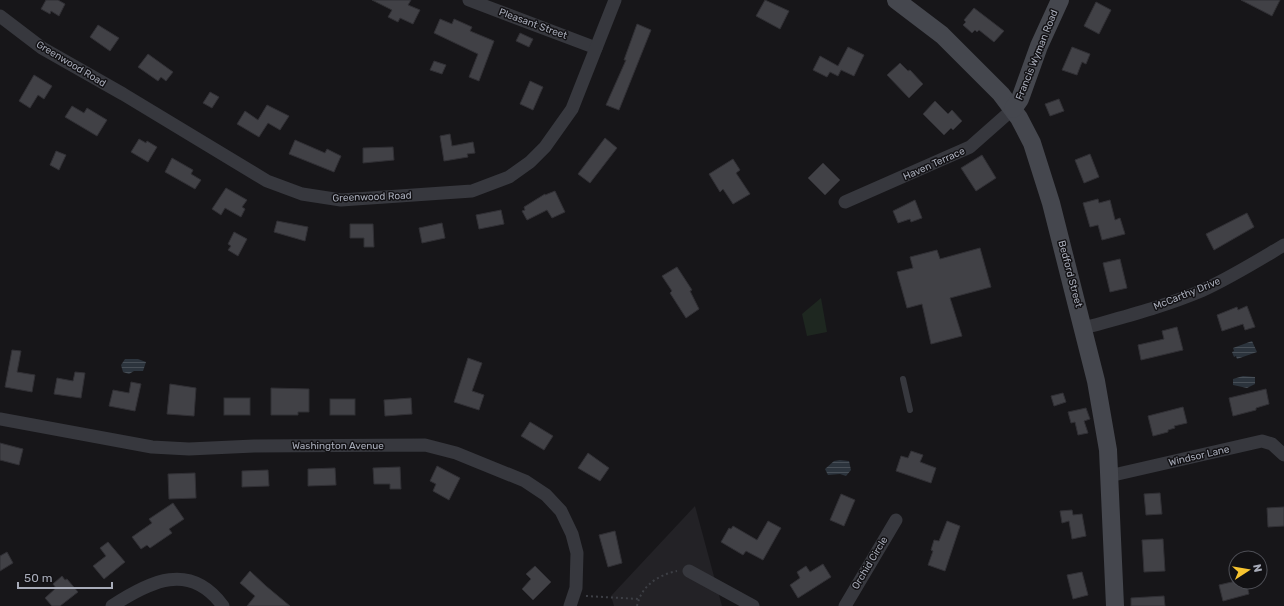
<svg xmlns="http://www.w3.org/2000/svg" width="1284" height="606" viewBox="0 0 1284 606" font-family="Rubik,sans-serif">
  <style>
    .built { fill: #232226 }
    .green { fill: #1e2720 }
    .water { fill: url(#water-rules) }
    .building { fill: #414146; stroke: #313035 }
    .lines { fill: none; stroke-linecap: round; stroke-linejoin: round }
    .path { stroke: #3d3f45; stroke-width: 2; stroke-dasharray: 2 3; stroke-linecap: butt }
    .lane { stroke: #37383e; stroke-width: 6 }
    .street { stroke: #37383e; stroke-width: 13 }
    .secondary { stroke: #45474e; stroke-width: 18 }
    .labels { text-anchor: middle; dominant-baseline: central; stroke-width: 3; stroke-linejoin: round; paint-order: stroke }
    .street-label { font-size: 10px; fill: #a8acb9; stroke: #121114 }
  </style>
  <defs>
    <pattern id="water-rules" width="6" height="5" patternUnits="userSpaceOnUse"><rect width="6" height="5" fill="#2c343d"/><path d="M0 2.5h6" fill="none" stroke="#484f57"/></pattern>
  </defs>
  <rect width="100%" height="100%" fill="#171619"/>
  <path class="built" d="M695 506 722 606H614L611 596Z"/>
  <path class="green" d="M821 298 827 332 807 336 802 314Z"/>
  <g class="water">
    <path d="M1252 341 1257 352 1237 359 1236 356 1234 357 1232 352 1234 351 1233 348Z"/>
    <path d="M125 359H138L146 362 143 371H134L129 374 123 372 121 365Z"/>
    <path d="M1243 376 1255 377V384L1247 388 1233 385V379Z"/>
    <path d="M840 460 849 461 851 470 846 476 840 474 828 475 825 469 834 461Z"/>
  </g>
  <g class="building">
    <path d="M46 0H58L65 4 59 16 51 11 50 14 41 9Z"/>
    <path d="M372 0H411L408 5 420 10 413 24 400 18 398 22 388 17 392 10Z"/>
    <path d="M765 0 789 11 780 29 756 16Z"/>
    <path d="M1241 0H1280L1272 16Z"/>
    <path d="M1096 2 1111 10 1099 34 1084 26Z"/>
    <path d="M974 8 1004 31 994 42 979 30 977 32 975 30 972 33 963 25 966 22 964 20Z"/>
    <path d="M440 19 452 24 454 19 472 27 470 31 494 41 479 81 469 77 478 54 434 33Z"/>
    <path d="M637 24 651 30 619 110 606 105 626 60H624Z"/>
    <path d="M98 25 119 38 110 51 90 37Z"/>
    <path d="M520 33 533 39 529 47 516 41Z"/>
    <path d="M848 47 864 55 854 76 841 70 838 76 830 72 827 77 813 70 820 56 838 66Z"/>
    <path d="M1072 47 1090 54 1086 64 1082 62 1077 75 1062 70Z"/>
    <path d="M148 54 173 72 166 81 161 77 158 81 138 67Z"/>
    <path d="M434 61 446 65 442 74 430 70Z"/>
    <path d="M900 63 908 71 910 70 923 84 909 98 887 75Z"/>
    <path d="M34 75 52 86 44 99 38 95 30 108 19 101Z"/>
    <path d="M530 81 543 87 533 110 520 104Z"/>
    <path d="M210 92 219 97 212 108 203 103Z"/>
    <path d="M1059 99 1064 111 1050 116 1045 104Z"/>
    <path d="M935 101 948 114 952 110 962 121 953 130 951 128 944 135 923 114Z"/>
    <path d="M267 105 289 116 280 130 268 123 259 137 237 124 245 111 258 120Z"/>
    <path d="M72 106 84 113 87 108 107 120 97 136 65 117Z"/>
    <path d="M450 134 452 146 473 142 475 153 467 154 468 157 444 161 440 136Z"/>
    <path d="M605 138 617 148 590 183 578 174Z"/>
    <path d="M139 139 146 143 147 141 157 147 148 162 131 152Z"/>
    <path d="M295 140 325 153 327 149 341 156 334 172 289 154Z"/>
    <path d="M393 147 394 160 363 163V148Z"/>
    <path d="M56 151 66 155 59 170 50 165Z"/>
    <path d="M1090 154 1099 177 1084 183 1075 160Z"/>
    <path d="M982 155 996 178 976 191 961 168Z"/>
    <path d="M172 158 193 170 191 174 201 180 195 189 165 172Z"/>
    <path d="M733 159 740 170 736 173 750 194 733 204 723 189 720 192 709 174Z"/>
    <path d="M823 163 840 180 825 195 808 178Z"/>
    <path d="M226 188 247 200 242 207 245 209 241 217 225 208 221 215 212 209Z"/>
    <path d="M555 191 565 212 552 218 547 210 527 220 522 211 525 210 524 207 545 194V195Z"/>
    <path d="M1098 199 1099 203 1110 200 1115 220 1120 218 1125 234 1102 240 1098 225 1090 227 1083 203Z"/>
    <path d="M915 200 922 218 911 222 910 219 898 223 893 211Z"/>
    <path d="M501 210 504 224 479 229 476 215Z"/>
    <path d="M1247 213 1254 227 1214 250 1206 234Z"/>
    <path d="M277 221 308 227 305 241 274 232Z"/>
    <path d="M442 223 445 238 422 243 419 228Z"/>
    <path d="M350 224H373L374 247H364V238H350Z"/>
    <path d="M234 232 247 239 238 256 228 250 231 246 228 244Z"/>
    <path d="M980 248 991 287 950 298 962 336 931 344 922 304 907 308 897 272 913 268 910 257 937 250 940 259Z"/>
    <path d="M1120 259 1127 288 1110 292 1103 263Z"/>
    <path d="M677 267 692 290 690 291 699 309 686 318 670 293 672 291 662 276Z"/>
    <path d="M1247 306 1255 327 1245 330 1243 324 1222 331 1217 315 1237 307 1238 310Z"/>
    <path d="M1177 327 1183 350 1141 360 1138 345 1164 339 1162 331Z"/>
    <path d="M12 350 21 351 17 372 35 375 32 392 5 387Z"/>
    <path d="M468 358 482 363 472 391 484 395 479 410 454 402Z"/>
    <path d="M75 372 85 373 81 398 54 394 57 378 73 381Z"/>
    <path d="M131 382 141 384 135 411 109 406 113 390 129 393Z"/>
    <path d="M170 384 196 388 194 416 167 414Z"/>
    <path d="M271 388 309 389V412H298V415H271Z"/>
    <path d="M1266 389 1269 404 1256 408V410L1233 416 1229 398Z"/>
    <path d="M1063 393 1066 402 1054 406 1051 396Z"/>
    <rect x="224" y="398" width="26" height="17"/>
    <path d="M411 398 412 414 385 416 384 400Z"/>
    <rect x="330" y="399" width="25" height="16"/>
    <path d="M1183 407 1187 423 1174 426 1175 428 1168 430V432L1153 436 1148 416Z"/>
    <path d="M1086 408 1090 419 1084 421 1088 433 1078 435 1075 422 1071 423 1068 412Z"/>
    <path d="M530 422 553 436 544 450 521 436Z"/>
    <path d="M0 443 23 449 19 465 0 460Z"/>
    <path d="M911 451 923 455 920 462 936 468 931 483 896 471 901 456 908 458Z"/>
    <path d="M588 453 609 468 600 481 578 468Z"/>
    <path d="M437 466 460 478 449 500 433 491 436 484 430 481Z"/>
    <path d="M400 467 401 489H390V484H374L373 468Z"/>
    <path d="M335 468 336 485 308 486V469Z"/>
    <path d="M268 470 269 486 242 487V471Z"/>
    <path d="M195 473 196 498 169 499 168 474Z"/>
    <path d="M1160 493 1162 514 1146 515 1144 494Z"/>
    <path d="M841 494 855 500 844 526 830 520Z"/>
    <path d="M173 503 184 519 169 529 172 533 150 548 147 545 141 549 132 537 152 523 149 519Z"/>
    <path d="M1284 507V526L1268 527 1267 508Z"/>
    <path d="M1072 510 1073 515 1082 514 1086 536 1072 539 1069 521 1062 523 1060 511Z"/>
    <path d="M768 521 781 528 763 560 746 551 743 555 721 542 729 528 731 529 733 526 757 540Z"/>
    <path d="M947 521 960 526 945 571 928 565 933 551 931 550 934 540 939 541Z"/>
    <path d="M615 531 622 563 608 567 599 535Z"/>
    <path d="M1163 539 1165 571 1144 572 1142 540Z"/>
    <path d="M108 542 125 562 104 579 93 566 106 556 100 548Z"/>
    <path d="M7 552 13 563 0 571V556Z"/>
    <path d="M823 564 831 577 798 598 790 585 800 578 797 572 806 566 810 572Z"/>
    <path d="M535 566 551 582 533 600 522 589 531 579 526 574Z"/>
    <path d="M250 571 266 586 290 606H247L255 596 240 583Z"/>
    <path d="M1082 572 1088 595 1073 599 1067 575Z"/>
    <path d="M62 576 65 580 67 579 78 592 60 606H52L45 598 56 588 53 584Z"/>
    <path d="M1236 581V582H1246L1249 594 1223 601 1219 585Z"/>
    <path d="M1164 596 1165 606H1131V598Z"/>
  </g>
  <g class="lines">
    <g class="path">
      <path d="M586 596 639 599"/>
      <path d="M637 606C641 586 658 575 677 571"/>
    </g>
    <path class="lane" d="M903 379 910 410"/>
    <g class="street">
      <path d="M469 0 596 48"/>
      <path d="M0 16 42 48 123 94 267 181 302 194 341 200 472 191 509 177 530 162 545 147 572 109 615 0"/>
      <path d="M845 202 970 147 1013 109"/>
      <path d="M1084 328C1123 317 1163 307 1201 291 1230 278 1257 261 1284 245"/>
      <path d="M0 419 152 447 189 449 254 446 425 445 456 453 525 481 546 495 561 511 572 534 577 553 576 588 570 606"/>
      <path d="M1109 476 1262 441 1272 444 1284 455"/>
      <path d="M689 571 753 606"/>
      <path d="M112 606C150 581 190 561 223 606"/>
      <path d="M845 606 896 520"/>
    </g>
    <g class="secondary">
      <path d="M896 0 942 35 1001 94 1019 118 1032 143 1051 203 1096 381 1108 450 1115 606"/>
      <path d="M1013 109 1020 99 1039 46 1060 0"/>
    </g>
  </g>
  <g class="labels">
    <g class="street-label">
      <text transform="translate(533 24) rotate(20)">Pleasant Street</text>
      <text transform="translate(1037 55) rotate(-68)">Francis Wyman Road</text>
      <text transform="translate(71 64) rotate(31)">Greenwood Road</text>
      <text transform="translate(934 164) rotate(-24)">Haven Terrace</text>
      <text transform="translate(372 197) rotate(-2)">Greenwood Road</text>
      <text transform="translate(1070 274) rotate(75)">Bedford Street</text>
      <text transform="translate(1187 294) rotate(-22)">McCarthy Drive</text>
      <text x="338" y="446">Washington Avenue</text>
      <text transform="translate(1199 456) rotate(-13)">Windsor Lane</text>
      <text transform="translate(870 563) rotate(-59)">Orchid Circle</text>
    </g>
  </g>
  <g transform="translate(1248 570) rotate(78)"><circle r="19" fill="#121114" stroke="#4e4f56"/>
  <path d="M0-3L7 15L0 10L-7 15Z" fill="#f7c430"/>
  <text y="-6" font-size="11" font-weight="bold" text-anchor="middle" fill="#a8acb9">N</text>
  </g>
  <path d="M18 582v6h94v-6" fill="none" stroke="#a8acb9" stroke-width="2"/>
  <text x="24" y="582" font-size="12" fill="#a8acb9" stroke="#121114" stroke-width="3" paint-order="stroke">50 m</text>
</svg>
